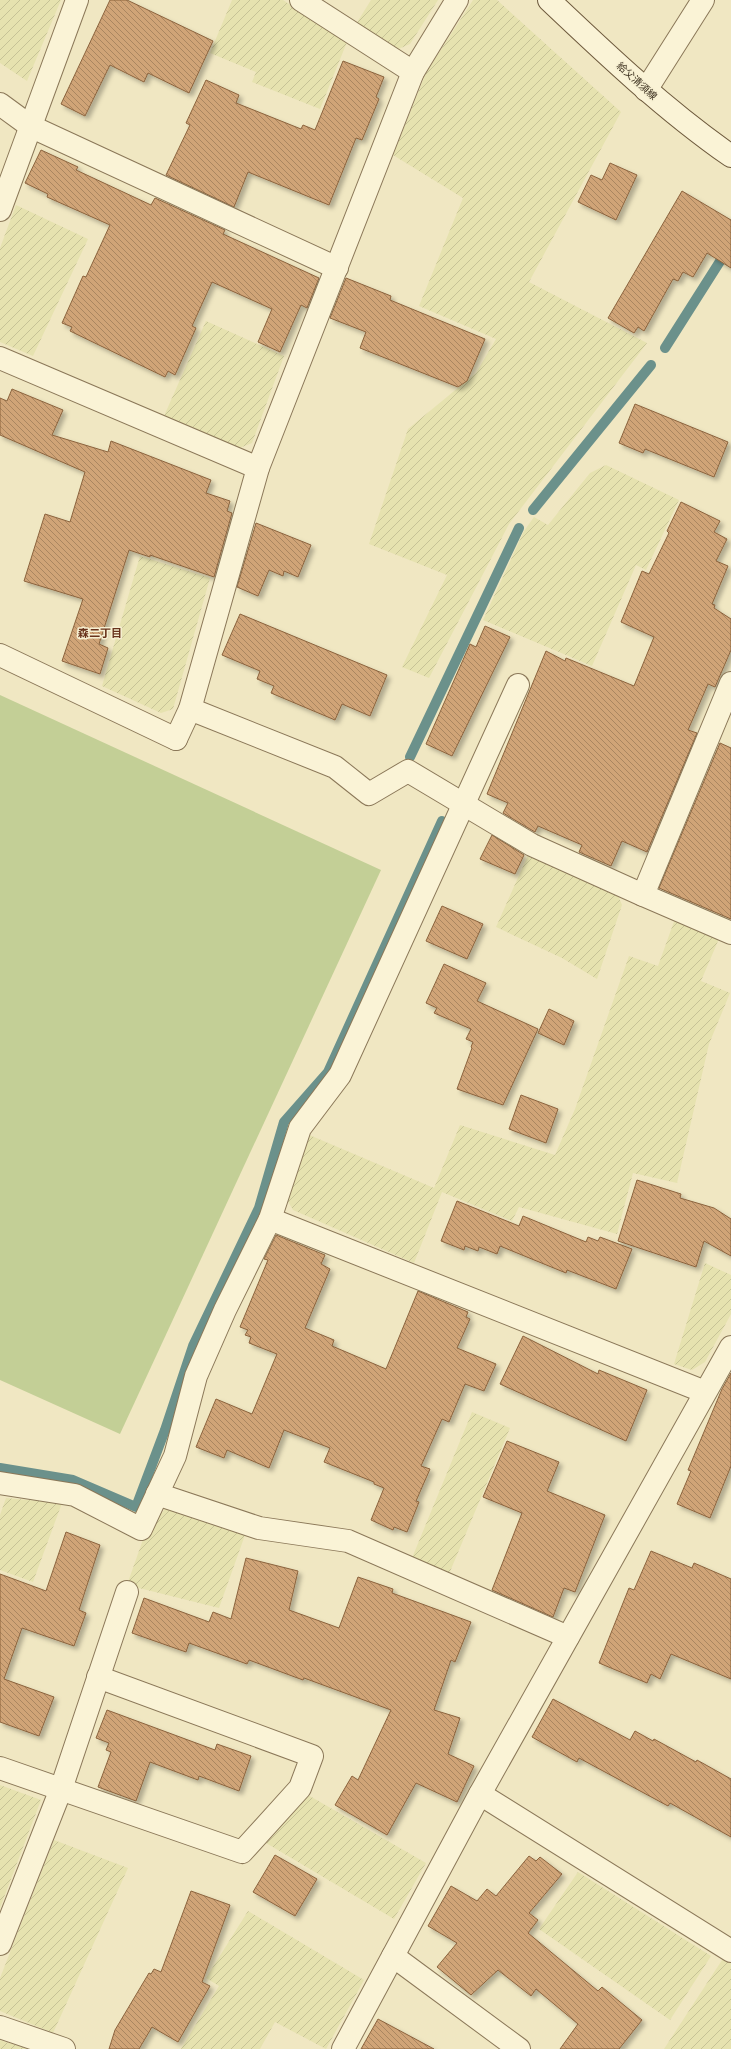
<svg xmlns="http://www.w3.org/2000/svg" width="731" height="2049" viewBox="0 0 731 2049" font-family="Merriweather,'Noto Sans JP',serif">
  <style>
    .farmland { fill: url(#farmland-furrows) }
    .park { fill: #c3cf96 }
    .lines { fill: none; stroke-linecap: round; stroke-linejoin: round }
    .stream { stroke: #6b918b; stroke-width: 10 }
    .building { fill: url(#building-back-hatch); stroke: #8b633d; filter: url(#shadow) }
    .minor-casing { stroke: #8b7859; stroke-width: 24 }
    .tertiary-casing { stroke: #8b7859; stroke-width: 24 }
    .secondary-casing { stroke: #6d593c; stroke-width: 24 }
    .minor { stroke: #faf3d6; stroke-width: 22 }
    .tertiary { stroke: #faf3d6; stroke-width: 22 }
    .secondary { stroke: #faf3d6; stroke-width: 22 }
    .labels { text-anchor: middle; dominant-baseline: central; stroke-width: 3; stroke-linejoin: round; paint-order: stroke }
    .street-label { font-size: 10px; fill: #3a2e1d; stroke: #f7f0d2 }
    .neighbourhood-label { font-size: 11px; font-weight: bold; fill: #68321b; stroke: #f7f0d2 }
  </style>
  <defs>
    <pattern id="farmland-furrows" width="10" height="10" patternUnits="userSpaceOnUse"><rect width="10" height="10" fill="#e6e2af"/><path d="M-1 1l2-2M0 10L10 0M9 11l2-2" fill="none" stroke="#c6c296"/></pattern>
    <pattern id="building-back-hatch" width="6" height="6" patternUnits="userSpaceOnUse"><rect width="6" height="6" fill="#d0a477"/><path d="M-1 5l2 2M0 0l6 6M5-1l2 2" fill="none" stroke="#aa8661"/></pattern>
    <filter id="shadow"><feDropShadow dx="3.5" dy="3.5" stdDeviation="2" flood-color="#0004"/></filter>
  </defs>
  <rect width="100%" height="100%" fill="#f0e7c2"/>
  <g class="farmland">
    <path d="M0 0H61L27 81 0 63Z"/>
    <path d="M232 0H283L347 42 320 109 252 82 256 72 210 53Z"/>
    <path d="M371 0H438L410 44 396 50 356 24Z"/>
    <path d="M473 0H497L621 112 529 282 647 343 509 524 429 678 402 667 447 575 369 544 408 429 476 373 496 339 419 306 463 198 393 155 426 73Z"/>
    <path d="M16 205 88 239 33 356 0 342V248Z"/>
    <path d="M206 321 284 356 252 443 237 449 164 416Z"/>
    <path d="M606 465 679 500 646 570 636 565 592 666 483 620 524 531 534 517 548 525 590 473Z"/>
    <path d="M140 556 210 578 173 709 161 713 102 686Z"/>
    <path d="M529 853 616 890 622 905 597 979 562 958 496 927Z"/>
    <path d="M676 916 721 934 701 981 730 993 709 1044 677 1183 633 1173 617 1234 519 1207 512 1221 442 1192 414 1263 293 1210 287 1200 307 1134 434 1188 460 1125 555 1155 575 1109 629 956 658 966Z"/>
    <path d="M705 1263 731 1275V1314L705 1362 692 1370 674 1364Z"/>
    <path d="M472 1412 510 1428 449 1574 412 1558Z"/>
    <path d="M6 1498 62 1503 33 1582 0 1570V1515Z"/>
    <path d="M165 1509 245 1535 219 1608 135 1587 128 1582 146 1531Z"/>
    <path d="M0 1785 41 1800 0 1908Z"/>
    <path d="M308 1795 426 1863 394 1919 266 1843Z"/>
    <path d="M54 1840 128 1868 53 2033 0 2011V1978Z"/>
    <path d="M578 1872 711 1956 670 2020 539 1929Z"/>
    <path d="M248 1911 364 1980 326 2049 275 2022 260 2049H181L219 1986 206 1978Z"/>
    <path d="M724 1957 731 1962V2049H664Z"/>
    <path d="M0 2040 28 2049H0Z"/>
  </g>
  <path class="park" d="M0 695 381 870 120 1434 0 1380Z"/>
  <g class="lines">
    <g class="stream">
      <path d="M665 348 731 244"/>
      <path d="M533 510 651 365"/>
      <path d="M410 757 519 528"/>
      <path d="M0 1468 73 1480 136 1507 165 1430 193 1346 259 1208 284 1122 328 1072 442 821"/>
    </g>
  </g>
  <g class="building">
    <path d="M110 0H127L213 41 189 93 148 73 144 82 110 65 85 116 61 104Z"/>
    <path d="M343 61 384 77 376 97 379 99 362 140 356 138 329 205 248 172 234 207 166 175 190 125 186 123 206 80 239 95 236 103 301 129 303 125 315 130Z"/>
    <path d="M41 150 78 167 76 170 151 205 155 198 225 230 223 234 319 278 307 308 301 305 280 352 258 342 272 309 212 282 192 326 196 328 175 375 168 371 165 377 70 331 72 327 62 323 83 276 86 277 110 225 47 197 48 194 25 183Z"/>
    <path d="M610 163 637 175 616 220 578 202 591 175 602 180Z"/>
    <path d="M682 191 731 220V268L707 253 693 277 683 272 678 281 673 279 644 331 638 327 634 333 608 318Z"/>
    <path d="M346 278 391 296 390 300 485 339 467 381 458 387 360 348 366 332 330 318Z"/>
    <path d="M12 389 63 410 52 435 108 452 111 441 211 480 206 493 230 501 227 511 232 513 214 577 150 555V557L129 550 99 644 108 648 100 674 62 661 83 599 24 581 45 514 70 522 85 472 0 435V398L7 401Z"/>
    <path d="M635 404 728 442 714 477 645 449 643 453 619 443Z"/>
    <path d="M681 502 720 521 714 532 727 539 716 561 728 566 712 604 715 605 714 608 731 619V650L715 687 708 684 688 730 697 733 647 852 622 841 611 866 579 852 582 845 538 826 535 832 503 813 508 803 487 794 546 651 565 661 566 658 634 686 654 637 621 622 642 571 649 574 669 533 667 531Z"/>
    <path d="M256 523 311 545 298 577 284 571 283 576 269 570 258 596 237 587Z"/>
    <path d="M240 614 387 675 370 716 342 704 335 720 271 693 274 686 257 679 260 671 222 655Z"/>
    <path d="M485 626 510 637 452 756 426 744 470 644 476 647Z"/>
    <path d="M720 743 731 748V919L659 888Z"/>
    <path d="M492 835 524 855 515 874 480 859Z"/>
    <path d="M442 906 483 924 467 959 426 941Z"/>
    <path d="M444 964 486 983 477 1001 538 1029 503 1105 457 1089 472 1048 471 1047 473 1042 466 1039 471 1029 434 1013 437 1008 426 1003Z"/>
    <path d="M549 1009 574 1021 564 1045 538 1033Z"/>
    <path d="M521 1095 558 1109 546 1143 509 1129Z"/>
    <path d="M637 1180 681 1194 680 1198 714 1208 731 1219V1256L704 1241 696 1267 618 1241Z"/>
    <path d="M457 1201 519 1226 523 1216 586 1242 588 1237 598 1241 600 1237 632 1249 616 1289 567 1270 566 1273 500 1246 497 1254 479 1247 478 1251 465 1246 464 1250 441 1241Z"/>
    <path d="M276 1235 325 1255 321 1264 330 1269 305 1328 334 1340 332 1346 386 1369 418 1291 468 1312 466 1317 470 1319 457 1348 496 1364 484 1391 465 1384 449 1422 442 1419 421 1466 430 1469 416 1501 419 1502 407 1532 394 1527 393 1530 371 1520 384 1488 374 1484V1482L324 1462 330 1448 284 1430 269 1468 227 1450 224 1458 196 1447 216 1399 252 1414 277 1354 249 1343 251 1337 245 1335 248 1330 240 1327 268 1260 264 1259Z"/>
    <path d="M523 1336 598 1374 599 1370 647 1390 626 1441 500 1384Z"/>
    <path d="M731 1373V1466L710 1518 677 1504 691 1471 688 1470 722 1389Z"/>
    <path d="M507 1441 559 1462 547 1491 605 1515 575 1592 564 1588 553 1617 492 1590 522 1513 483 1497Z"/>
    <path d="M66 1532 100 1545 79 1610 86 1613 74 1646 22 1628 4 1679 54 1697 39 1736 0 1722V1574L46 1591Z"/>
    <path d="M651 1551 692 1568 694 1563 731 1579V1679L671 1654 660 1679 651 1674 647 1683 599 1663 629 1588 634 1590Z"/>
    <path d="M246 1558 298 1571 289 1610 339 1628 358 1577 393 1589 392 1593 471 1622 455 1662 451 1660 434 1710 460 1718 448 1754 474 1766 457 1802 416 1783 387 1835 335 1805 352 1776 358 1780 391 1710 304 1678 303 1680 249 1660 247 1664 189 1643 186 1652 132 1633 144 1598 209 1622 213 1612 231 1619Z"/>
    <path d="M553 1699 630 1740 635 1731 653 1741 654 1739 696 1762 697 1760 731 1779V1837L670 1803 668 1806 579 1758 577 1762 532 1737Z"/>
    <path d="M107 1710 215 1750 217 1744 251 1756 239 1791 199 1776 198 1780 150 1762 136 1801 98 1787 111 1752 106 1750 109 1743 96 1738Z"/>
    <path d="M275 1855 317 1879 295 1916 253 1892Z"/>
    <path d="M529 1856 536 1861 540 1857 562 1874 529 1913 538 1920 528 1933 598 1991 602 1987 642 2020 619 2049H560L578 2024 536 1989 531 1996 498 1970 471 1995 437 1967 457 1943 428 1926 451 1886 477 1901 487 1889 496 1896Z"/>
    <path d="M191 1891 230 1905 202 1982 210 1986 178 2042 152 2027 139 2049H109L115 2030 149 1973 151 1974 154 1969 161 1972Z"/>
    <path d="M378 2019 434 2049H361Z"/>
  </g>
  <g class="lines">
    <defs>
      <g id="minor">
        <path d="M301 0 413 72"/>
        <path d="M646 90 703 0"/>
        <path d="M0 104 30 126 337 268"/>
        <path d="M0 210 77 0"/>
        <path d="M0 358 258 468"/>
        <path d="M190 709 335 767 369 794 408 771 532 845 643 895 731 683"/>
        <path d="M176 739 190 709 258 468 413 72 457 0"/>
        <path d="M643 895 731 933"/>
        <path d="M270 1219 705 1392"/>
        <path d="M0 1483 75 1495 141 1529 175 1456 196 1376 225 1310 270 1219 300 1128 340 1075 518 685"/>
        <path d="M157 1494 259 1528 348 1541 568 1637"/>
        <path d="M0 1768 242 1852 300 1788 312 1756 98 1677"/>
        <path d="M480 1794 731 1951"/>
        <path d="M0 1944 61 1789 127 1592"/>
        <path d="M393 1956 519 2049"/>
        <path d="M0 2027 64 2049"/>
        <path d="M343 2049 480 1794 731 1347"/>
      </g>
      <path id="tertiary" d="M0 655 176 739"/>
      <path id="secondary" d="M549 0C607 55 665 110 731 156"/>
    </defs>
    <use href="#minor" class="minor-casing"/>
    <use href="#tertiary" class="tertiary-casing"/>
    <use href="#secondary" class="secondary-casing"/>
    <use href="#minor" class="minor"/>
    <use href="#tertiary" class="tertiary"/>
    <use href="#secondary" class="secondary"/>
  </g>
  <g class="labels">
    <g class="street-label">
      <text transform="translate(637 81) rotate(42)">給父清須線</text>
    </g>
    <g class="neighbourhood-label">
      <text x="100" y="633">森二丁目</text>
    </g>
  </g>
</svg>
